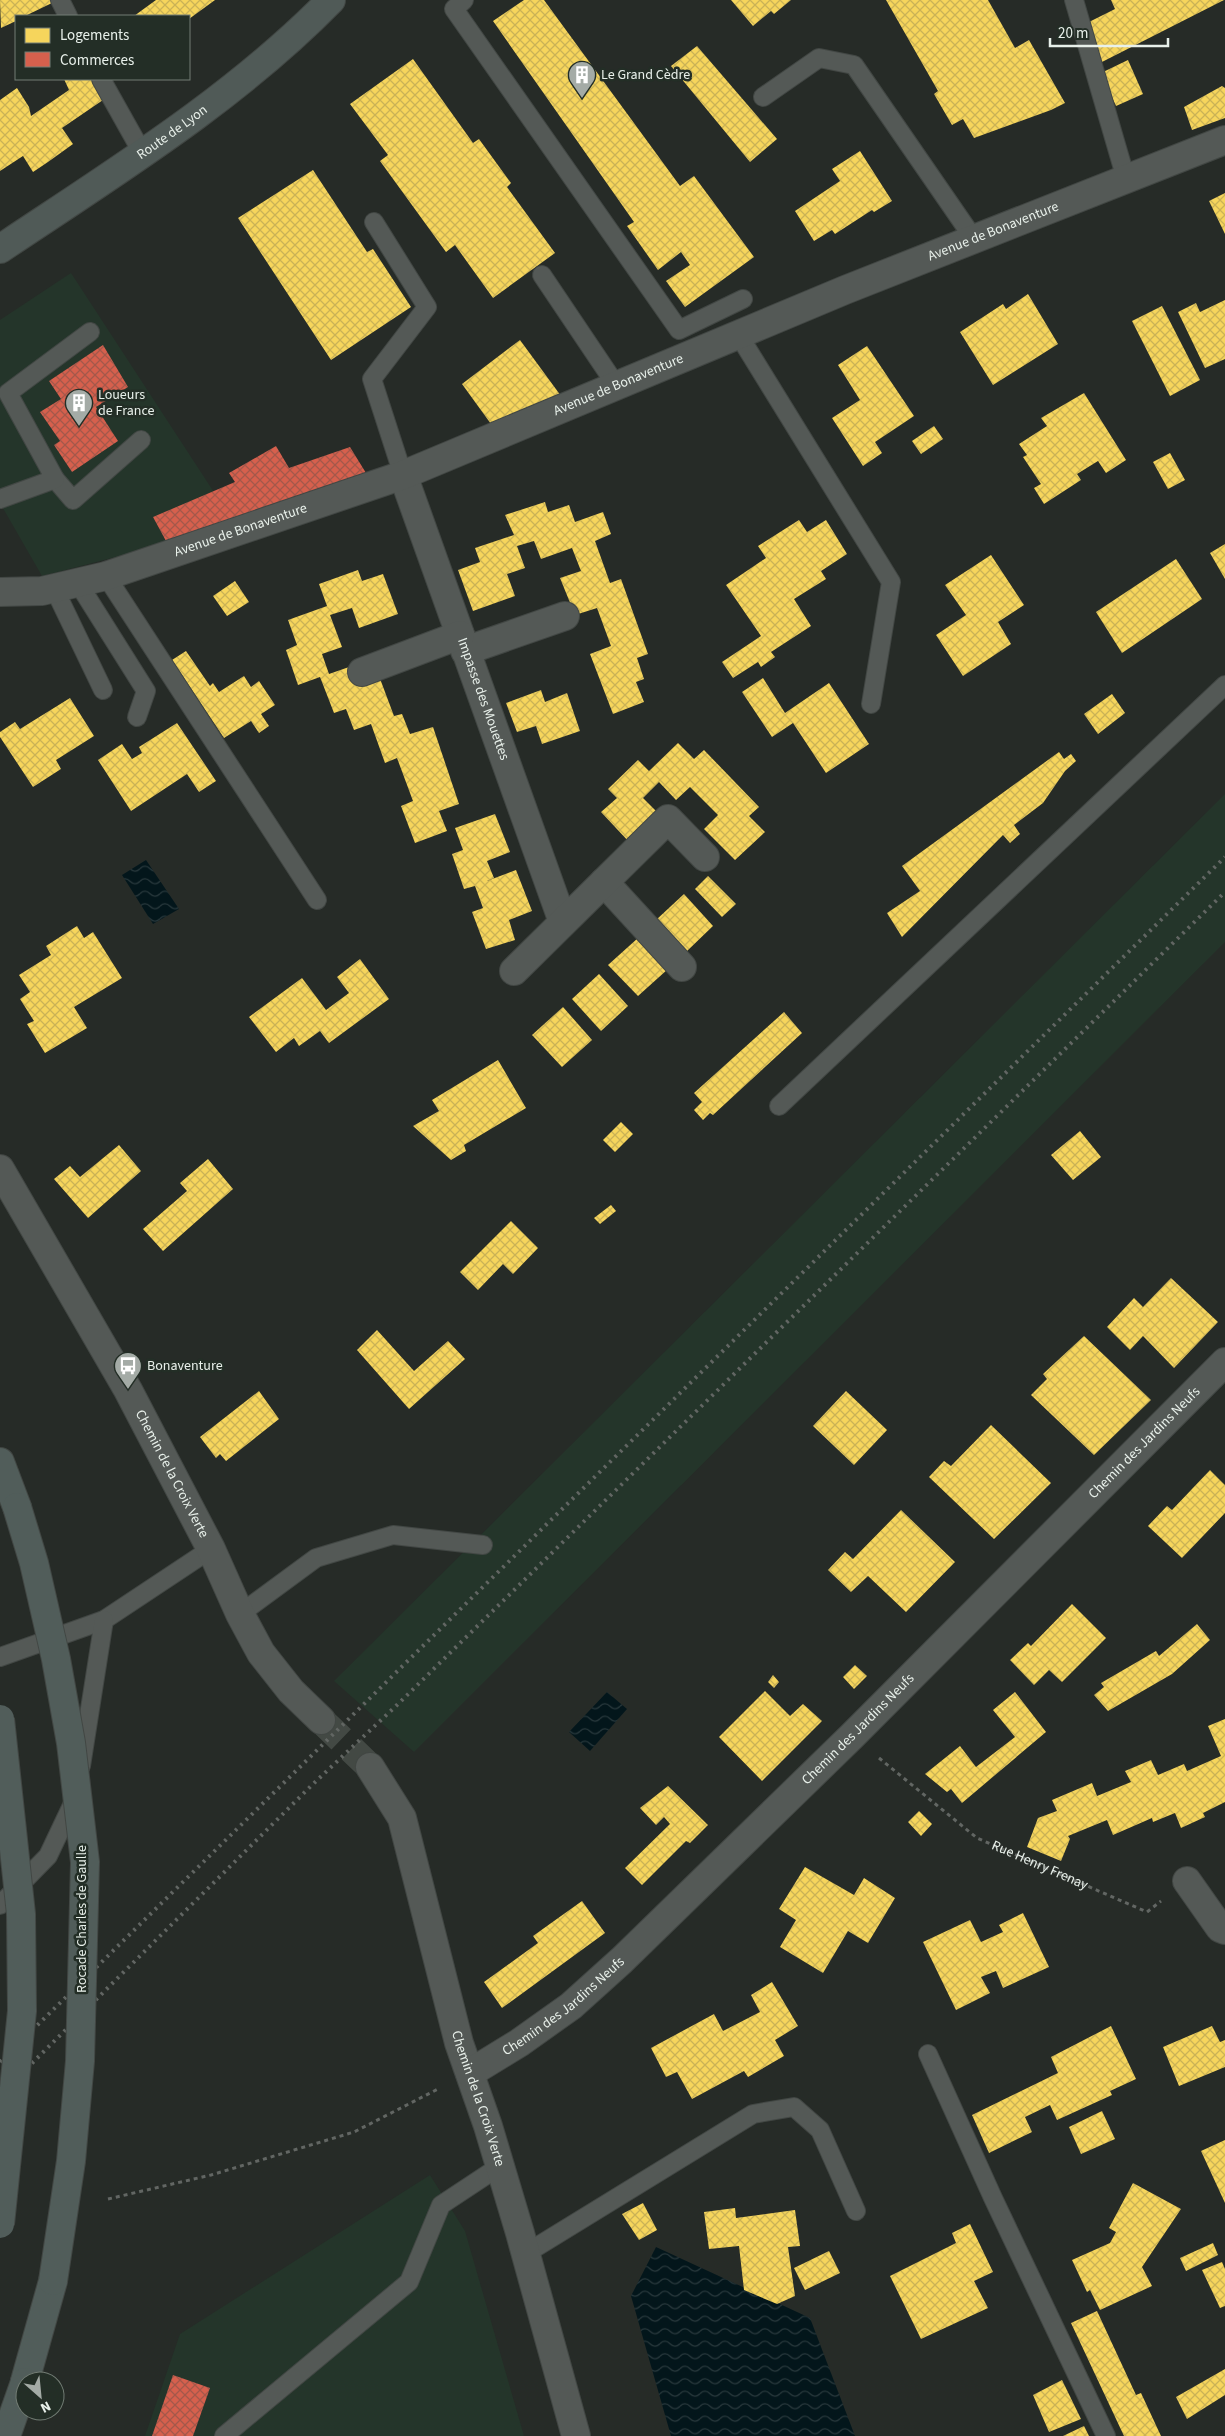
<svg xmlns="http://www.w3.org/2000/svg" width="1225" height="2436" viewBox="0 0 1225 2436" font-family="'Source Sans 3',sans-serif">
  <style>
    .built { fill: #24352a }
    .water { fill: url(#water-waves) }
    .homes { fill: url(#homes-cross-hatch) }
    .shops { fill: url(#shops-cross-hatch) }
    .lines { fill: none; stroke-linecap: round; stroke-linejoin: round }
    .minor-tunnel { stroke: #434944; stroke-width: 28; stroke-dasharray: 28 14; stroke-linecap: butt }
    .service-casing { stroke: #424744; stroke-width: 20 }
    .minor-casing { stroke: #424744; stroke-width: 30 }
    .primary-casing { stroke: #424744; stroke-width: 30 }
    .trunk-casing { stroke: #424744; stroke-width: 30 }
    .path { stroke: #626663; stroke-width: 3; stroke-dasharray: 4 4; stroke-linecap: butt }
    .service { stroke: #545956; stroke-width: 18 }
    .minor { stroke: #545956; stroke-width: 28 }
    .primary { stroke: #505a57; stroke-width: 28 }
    .trunk { stroke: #515d5a; stroke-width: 28 }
    .rail { stroke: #626663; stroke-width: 4; stroke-dasharray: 2.5 5; stroke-linecap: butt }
    .trunk-bridge-casing { stroke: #424744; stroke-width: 30; stroke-linecap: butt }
    .trunk-bridge { stroke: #515d5a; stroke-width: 28 }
    .labels { text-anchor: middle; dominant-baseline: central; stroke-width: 5; stroke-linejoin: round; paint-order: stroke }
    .poi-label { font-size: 14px; fill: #e8f0ea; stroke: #232e26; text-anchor: start }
    .street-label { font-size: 14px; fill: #e8f0ea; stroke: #232e26 }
  </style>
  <defs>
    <pattern id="water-waves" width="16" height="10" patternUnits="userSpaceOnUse" patternTransform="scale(1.25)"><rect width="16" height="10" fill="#03161b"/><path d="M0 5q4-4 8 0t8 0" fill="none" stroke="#28383c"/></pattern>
    <pattern id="homes-cross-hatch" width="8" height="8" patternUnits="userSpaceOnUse" patternTransform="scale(1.25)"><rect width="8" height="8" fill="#f6d55c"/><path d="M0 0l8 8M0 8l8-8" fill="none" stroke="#cab256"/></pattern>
    <pattern id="shops-cross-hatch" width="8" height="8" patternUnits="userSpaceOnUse" patternTransform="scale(1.25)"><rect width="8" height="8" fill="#d6604d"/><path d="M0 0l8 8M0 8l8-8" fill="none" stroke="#a4584b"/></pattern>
  </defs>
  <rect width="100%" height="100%" fill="#262b27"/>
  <g class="built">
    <path d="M71 273 236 526 42 576 0 503V320Z"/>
    <path d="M1225 794V942L414 1752 334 1681Z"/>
    <path d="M430 2175 465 2231 524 2436H145L180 2334Z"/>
  </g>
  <g class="water">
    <path d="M146 860 179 909 153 924 122 875Z"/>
    <path d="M607 1692 627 1709 590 1751 569 1732Z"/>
    <path d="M656 2247 810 2318 855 2436H671L631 2296Z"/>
  </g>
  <g class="homes">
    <path d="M0 0H51L52 3 25 16H16V21L1 28Z"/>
    <path d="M156 0H215L189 19V16H134Z"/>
    <path d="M524 0H544L680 186 694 176 754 257 685 307 666 281 690 265 681 252 658 270 627 226 634 222 493 21Z"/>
    <path d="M731 0H791L774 14 771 11 753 26Z"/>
    <path d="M886 0H988L1015 48 1029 40 1065 103 1051 110 974 138 963 119 952 125 934 94 938 91Z"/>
    <path d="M1111 0H1224L1100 63 1087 23 1115 9Z"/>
    <path d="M697 46 777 139 750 162 671 66Z"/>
    <path d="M413 59 473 143 479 139 511 183 507 187 555 253 493 298 455 245 446 252 380 161 388 155 350 104Z"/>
    <path d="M1128 60 1143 94 1116 106 1101 73Z"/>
    <path d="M64 79H92L103 100 62 128 73 144 48 162 33 172 23 156 0 171V100L17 88 29 107 31 116 69 90Z"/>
    <path d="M1222 86 1225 88V118L1192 130 1184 107Z"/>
    <path d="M860 151 892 201 874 212 872 210 835 234 832 230 814 241 795 211 840 181 832 169Z"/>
    <path d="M313 170 367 252 373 249 411 307 331 360 238 218Z"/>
    <path d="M1225 193V234L1209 201Z"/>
    <path d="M1028 294 1058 344 993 385 960 332 1003 304 1006 309Z"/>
    <path d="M1225 300V359L1205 368 1178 312 1196 303 1200 312Z"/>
    <path d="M1162 306 1200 380 1170 396 1132 321Z"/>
    <path d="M520 340 561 396 491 424 462 384Z"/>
    <path d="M867 346 914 416 875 442 882 453 863 466 832 418 860 400 838 365Z"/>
    <path d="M1084 393 1126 460 1106 473 1098 461 1077 474 1081 480 1044 504 1034 488 1041 484 1023 457 1027 455 1019 444 1047 426 1041 418Z"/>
    <path d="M934 426 943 439 921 454 912 441Z"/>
    <path d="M1170 453 1185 480 1168 489 1153 462Z"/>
    <path d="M545 502 548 512 569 505 575 522 603 512 611 534 595 541 610 583 621 579 648 654 637 658 644 679 636 682 644 702 613 714 590 654 611 646 597 608 575 615 560 578 581 571 572 548 541 559 534 541 517 546 525 568 507 574 515 596 473 611 458 570 480 562 475 548 514 535 505 515Z"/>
    <path d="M799 520 807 532 826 520 847 554 821 571 826 579 794 599 811 626 771 652 775 657 761 667 758 662 733 678 722 662 761 636 726 585 766 558 758 546Z"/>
    <path d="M1225 544V579L1210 553Z"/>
    <path d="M991 555 1024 605 998 622 1011 644 963 676 936 635 966 615 945 585Z"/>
    <path d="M1176 559 1202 599 1122 653 1096 612Z"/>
    <path d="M358 570 362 581 383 574 398 614 359 628 352 608 330 615 342 647 322 654 329 674 349 667 355 684 379 676 394 716 402 714 410 734 433 727 459 804 439 811 447 831 415 843 401 806 413 801 397 758 385 763 371 724 354 730 346 709 334 713 320 677 298 685 286 650 297 645 288 620 327 606 319 584Z"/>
    <path d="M235 581 249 602 227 616 213 596Z"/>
    <path d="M186 651 210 686 213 683 219 692 244 676 251 687 259 681 275 705 261 714 269 726 259 733 251 721 224 738 172 660Z"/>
    <path d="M763 678 785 713 829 683 869 744 826 773 793 723 772 737 742 692Z"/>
    <path d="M541 690 545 702 567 693 580 731 542 744 536 726 517 732 506 703Z"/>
    <path d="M1112 694 1125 713 1098 734 1084 714Z"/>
    <path d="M70 698 94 736 56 760 61 769 33 787 0 737V732L15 722 20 729Z"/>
    <path d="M177 723 216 781 199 792 187 774 131 811 98 760 122 744 132 759 142 753 139 747Z"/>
    <path d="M678 743 694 759 704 750 759 807 749 816 765 832 735 860 704 829 718 815 690 787 676 800 659 782 643 798 660 815 630 843 601 812 617 798 608 789 638 760 649 771Z"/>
    <path d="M1059 752 1064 759 1071 754 1076 761 1065 771 1043 803 1014 825 1020 834 1010 843 1003 835 902 937 887 913 920 891 902 866Z"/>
    <path d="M495 814 510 852 487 861 494 878 487 881 516 870 532 911 509 920 515 940 486 949 472 912 483 908 475 886 464 889 452 854 463 850 455 828Z"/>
    <path d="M708 876 736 904 722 917 695 889Z"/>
    <path d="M684 894 713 926 686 952 656 920Z"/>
    <path d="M77 926 84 938 93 932 122 978 74 1007 87 1028 45 1053 27 1024 34 1021 20 999 30 992 19 975 51 955 46 946Z"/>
    <path d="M638 938 668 969 638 996 608 965Z"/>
    <path d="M360 959 389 999 329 1043 320 1031 299 1046 294 1038 276 1052 249 1017 302 978 326 1010 349 993 337 977Z"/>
    <path d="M599 974 628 1006 601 1031 572 999Z"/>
    <path d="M563 1007 592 1040 562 1067 532 1035Z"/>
    <path d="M784 1012 802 1033 713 1115 710 1113 703 1120 694 1110 702 1102 694 1093Z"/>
    <path d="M498 1060 526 1108 464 1145 466 1151 451 1160 413 1126 439 1111 432 1100Z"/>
    <path d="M621 1122 633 1134 615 1152 603 1140Z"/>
    <path d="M1080 1131 1101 1157 1073 1180 1051 1155Z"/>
    <path d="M119 1145 141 1171 88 1218 54 1179 70 1166 80 1177Z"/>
    <path d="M208 1159 233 1189 163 1251 143 1229 187 1191 180 1183Z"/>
    <path d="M611 1205 616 1211 600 1224 594 1218Z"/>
    <path d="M511 1221 538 1248 513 1274 503 1264 478 1290 460 1272Z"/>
    <path d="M1171 1278 1218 1322 1174 1368 1143 1336 1130 1350 1107 1327 1134 1298 1143 1307Z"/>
    <path d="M377 1330 414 1371 448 1341 465 1359 409 1409 357 1350Z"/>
    <path d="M1084 1336 1151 1400 1094 1455 1031 1395 1047 1379 1043 1374Z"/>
    <path d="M259 1391 279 1419 226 1461 220 1454 216 1458 200 1437Z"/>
    <path d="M846 1391 887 1430 854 1465 813 1426Z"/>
    <path d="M991 1425 1051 1483 994 1539 929 1477 944 1461 951 1466Z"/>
    <path d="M1210 1470 1225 1485V1513L1182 1558 1148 1526 1167 1506 1172 1510Z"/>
    <path d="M901 1510 955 1562 906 1612 868 1576 851 1592 828 1570 845 1552 853 1559Z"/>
    <path d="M1072 1604 1106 1638 1062 1682 1049 1670 1034 1685 1010 1660 1028 1643 1031 1646Z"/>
    <path d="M1197 1624 1210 1640 1172 1674 1108 1711 1094 1695 1104 1687 1101 1683 1156 1651 1159 1656Z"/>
    <path d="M855 1665 867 1676 854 1689 843 1677Z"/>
    <path d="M773 1675 779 1682 774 1688 768 1682Z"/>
    <path d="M765 1691 790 1716 803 1704 822 1721 762 1781 719 1737Z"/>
    <path d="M1015 1692 1046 1732 962 1803 951 1789 947 1792 925 1774 960 1746 976 1767 1015 1737 993 1710Z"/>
    <path d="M1225 1719V1802L1203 1813 1205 1817 1181 1828 1175 1813 1153 1822 1152 1818 1113 1835 1107 1820 1068 1836 1070 1839 1061 1861 1027 1847 1038 1818 1057 1811 1052 1800 1092 1783 1097 1796 1131 1782 1125 1771 1151 1760 1158 1775 1184 1764 1187 1771 1221 1756 1208 1726Z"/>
    <path d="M668 1786 708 1825 690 1843 686 1841 642 1885 625 1868 670 1824 664 1817 656 1825 640 1808Z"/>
    <path d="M919 1811 932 1824 921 1836 908 1822Z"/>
    <path d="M805 1867 854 1895 864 1878 895 1898 868 1943 848 1931 823 1973 780 1947 796 1920 779 1909Z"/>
    <path d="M582 1901 605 1933 502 2008 484 1982 538 1943 533 1936Z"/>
    <path d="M1023 1913 1049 1967 1003 1988 996 1971 981 1977 990 1993 956 2010 923 1942 970 1920 981 1942 1003 1932 999 1925Z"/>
    <path d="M772 1982 798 2026 775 2040 784 2056 748 2077 744 2071 692 2099 677 2072 666 2077 651 2048 714 2014 723 2031 760 2012 751 1995Z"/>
    <path d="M1111 2026 1136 2079 1110 2091 1112 2095 1057 2120 1050 2105 1025 2117 1032 2132 989 2153 972 2115 1058 2073 1051 2057Z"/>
    <path d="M1212 2026 1220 2042 1225 2040V2067L1179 2086 1163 2047Z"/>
    <path d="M1102 2111 1115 2139 1081 2154 1069 2127Z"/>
    <path d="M1225 2140V2203L1201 2151Z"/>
    <path d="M1133 2183 1181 2209 1142 2267 1152 2286 1100 2310 1090 2290 1087 2292 1072 2260 1110 2243 1116 2232 1109 2228Z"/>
    <path d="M643 2203 657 2230 639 2240 622 2214Z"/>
    <path d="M735 2208 736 2218 795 2210 800 2246 788 2247 795 2296 777 2304 744 2290 739 2246 709 2249 704 2212Z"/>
    <path d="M970 2224 993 2272 974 2281 988 2308 921 2339 890 2276 956 2243 952 2233Z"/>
    <path d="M1213 2243 1218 2255 1186 2271 1180 2258Z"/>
    <path d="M829 2251 840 2273 805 2290 794 2268Z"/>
    <path d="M1222 2262 1225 2269V2306L1220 2308 1202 2270Z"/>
    <path d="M1097 2311 1136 2395 1141 2393 1161 2436H1124L1071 2323Z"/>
    <path d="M1225 2369V2395L1187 2419 1176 2397Z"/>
    <path d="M1062 2380 1081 2419 1049 2432 1033 2395Z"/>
    <path d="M1084 2426 1089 2436H1063Z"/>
  </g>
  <g class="shops">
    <path d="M103 345 128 387 96 407 118 441 72 472 54 445 60 441 40 412 61 399 49 381Z"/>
    <path d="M276 446 289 468 350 447 366 473 166 541 153 517 235 482 229 473Z"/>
    <path d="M173 2375 210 2388 193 2436H152Z"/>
  </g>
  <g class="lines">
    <path class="minor-tunnel" d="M321 1720 370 1767"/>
    <defs>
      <g id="service">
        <path d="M60 0 68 16"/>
        <path d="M464 0 454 9 679 330 743 299"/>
        <path d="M1074 0 1126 179"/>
        <path d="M101 79 143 154"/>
        <path d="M763 97 819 58 854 65 974 239"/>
        <path d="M374 222 427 307 372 379 403 475"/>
        <path d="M542 275 616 385"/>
        <path d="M738 334 891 582 871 704"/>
        <path d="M55 479 73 500 141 440"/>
        <path d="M0 499 55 479 8 393 90 332"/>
        <path d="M106 576 317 900"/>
        <path d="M78 583 146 691 137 717"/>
        <path d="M54 588 103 690"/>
        <path d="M779 1106 1225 685"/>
        <path d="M240 1614 316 1558 393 1535 483 1545"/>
        <path d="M0 1657 104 1620 211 1549"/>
        <path d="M81 1766 104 1620"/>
        <path d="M0 1905 48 1856 75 1799"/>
        <path d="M928 2054 993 2198 1106 2436"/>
        <path d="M525 2254 753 2114 794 2107 820 2130 856 2211"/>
        <path d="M224 2436 409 2282 441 2205 500 2166"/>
      </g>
      <g id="minor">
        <path id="s2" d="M403 475 563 922"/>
        <path id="s3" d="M0 592 42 591 106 576 403 475 845 290 1225 140"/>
        <path d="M465 651 565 616"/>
        <path d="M362 672 460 635"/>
        <path d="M604 882 682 967"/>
        <path d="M514 971 668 819 705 857"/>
        <path id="s4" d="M0 1169 128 1390 211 1549 240 1614 261 1653 291 1691 321 1720"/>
        <path id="s5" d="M370 1767 402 1818 459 2043 488 2126 520 2233 576 2436"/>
        <path d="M1187 1881 1220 1928 1225 1930"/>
        <path id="s6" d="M470 2073 519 2043 571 2006 622 1960 852 1736 1225 1362"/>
      </g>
      <g id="primary">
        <path id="s7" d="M0 249C115 172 234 99 331 0"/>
      </g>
      <g id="trunk">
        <path d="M0 1462 17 1507"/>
        <path d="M25 2381 53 2281"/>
        <path d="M6 2436 25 2382"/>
      </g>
    </defs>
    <use href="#service" class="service-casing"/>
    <use href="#minor" class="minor-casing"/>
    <use href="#primary" class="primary-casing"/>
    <use href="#trunk" class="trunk-casing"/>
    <g class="path">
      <path id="s1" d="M879 1758 977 1838 1147 1912 1161 1901"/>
      <path d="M108 2199 211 2175 354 2132 438 2089"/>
    </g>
    <use href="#service" class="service"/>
    <use href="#minor" class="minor"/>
    <use href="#primary" class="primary"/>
    <use href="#trunk" class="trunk"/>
    <g class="rail">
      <path d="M0 2062 1225 857"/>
      <path d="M0 2095 312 1785 397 1705 1225 892"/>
    </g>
    <defs>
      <g id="trunk-bridge">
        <path d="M17 1507 34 1563 56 1659 71 1743 85 1862 80 2061 71 2161 53 2281"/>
        <path d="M0 1719 21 1914 22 2011 0 2224"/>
      </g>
    </defs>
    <use href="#trunk-bridge" class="trunk-bridge-casing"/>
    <use href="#trunk-bridge" class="trunk-bridge"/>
  </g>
  <defs>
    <symbol id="building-pin" viewBox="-11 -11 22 30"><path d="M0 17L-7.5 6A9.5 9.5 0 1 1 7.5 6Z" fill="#a4aba6" stroke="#232e26"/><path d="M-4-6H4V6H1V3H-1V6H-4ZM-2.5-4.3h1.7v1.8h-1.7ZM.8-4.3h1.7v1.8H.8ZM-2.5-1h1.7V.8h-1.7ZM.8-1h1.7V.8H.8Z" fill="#fff"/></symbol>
    <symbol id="bus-pin" viewBox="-11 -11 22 30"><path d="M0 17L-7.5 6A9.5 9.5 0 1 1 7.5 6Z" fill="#a4aba6" stroke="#232e26"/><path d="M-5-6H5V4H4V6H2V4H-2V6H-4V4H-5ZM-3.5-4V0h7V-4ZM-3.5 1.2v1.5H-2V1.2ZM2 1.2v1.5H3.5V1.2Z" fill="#fff"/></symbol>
  </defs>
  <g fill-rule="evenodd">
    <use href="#building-pin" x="566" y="59" width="32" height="43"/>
    <use href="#building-pin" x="63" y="387" width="32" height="43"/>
    <use href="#bus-pin" x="112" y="1350" width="32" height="43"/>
  </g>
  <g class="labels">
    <g class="poi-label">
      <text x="601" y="75">Le Grand Cèdre</text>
      <text x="98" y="395">Loueurs<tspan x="98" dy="16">de France</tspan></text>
      <text x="147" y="1366">Bonaventure</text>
    </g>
    <g class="street-label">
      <text stroke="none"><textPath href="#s7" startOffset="208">Route de Lyon</textPath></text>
      <text stroke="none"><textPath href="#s3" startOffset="1060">Avenue de Bonaventure</textPath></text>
      <text stroke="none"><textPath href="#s3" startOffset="655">Avenue de Bonaventure</textPath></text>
      <text stroke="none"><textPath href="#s3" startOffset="250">Avenue de Bonaventure</textPath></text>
      <text stroke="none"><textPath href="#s2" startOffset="238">Impasse des Mouettes</textPath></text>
      <text stroke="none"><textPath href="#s6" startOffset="925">Chemin des Jardins Neufs</textPath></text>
      <text stroke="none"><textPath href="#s4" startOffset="350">Chemin de la Croix Verte</textPath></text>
      <text stroke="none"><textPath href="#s6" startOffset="520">Chemin des Jardins Neufs</textPath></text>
      <text stroke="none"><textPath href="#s1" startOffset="195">Rue Henry Frenay</textPath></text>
      <text transform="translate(82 1919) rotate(-90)">Rocade Charles de Gaulle</text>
      <text stroke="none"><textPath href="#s6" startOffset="115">Chemin des Jardins Neufs</textPath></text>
      <text stroke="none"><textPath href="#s5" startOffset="351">Chemin de la Croix Verte</textPath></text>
    </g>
  </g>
  <rect x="15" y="15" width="175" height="65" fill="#232e26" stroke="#727c74"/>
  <rect x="25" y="28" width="25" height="15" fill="#f6d55c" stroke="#727c74"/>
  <text x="60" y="40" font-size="15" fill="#e8f0ea">Logements</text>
  <rect x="25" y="52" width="25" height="15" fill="#d6604d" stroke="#727c74"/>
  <text x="60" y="65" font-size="15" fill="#e8f0ea">Commerces</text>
  <g transform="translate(40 2396) rotate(153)"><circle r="24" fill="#232e26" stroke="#727c74"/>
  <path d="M0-4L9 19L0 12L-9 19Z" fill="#a4aba6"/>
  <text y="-8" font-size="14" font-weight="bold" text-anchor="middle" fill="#e8f0ea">N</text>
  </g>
  <path d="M1050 38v8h118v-8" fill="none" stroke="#e8f0ea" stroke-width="2.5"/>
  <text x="1058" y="38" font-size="15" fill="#e8f0ea" stroke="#232e26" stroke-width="4" paint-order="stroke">20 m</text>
</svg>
